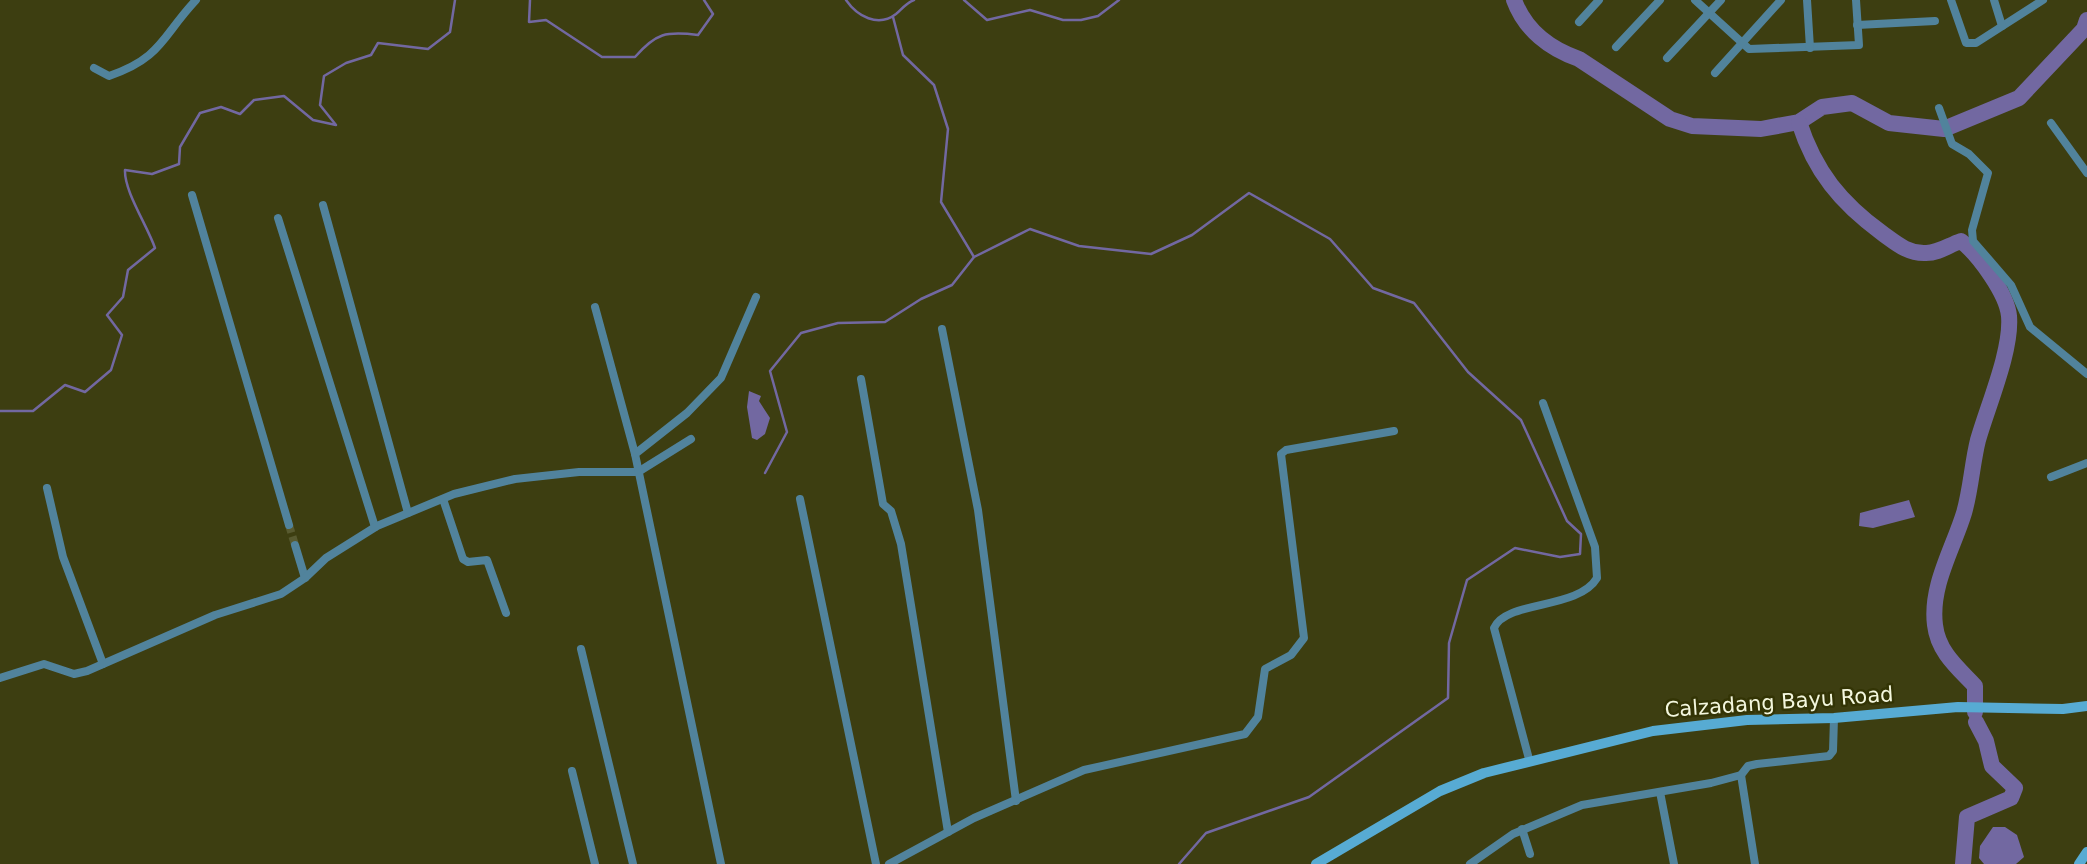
<svg xmlns="http://www.w3.org/2000/svg" width="2087" height="864" viewBox="0 0 2087 864" font-family="'DejaVu Sans',sans-serif">
  <style>
    .water { fill: #7268a1 }
    .lines { fill: none; stroke-linecap: round; stroke-linejoin: round }
    .stream { stroke: #7268a1; stroke-width: 2.5 }
    .river { stroke: #7268a1; stroke-width: 16 }
    .street-tunnel { stroke: #585a30; stroke-width: 8; stroke-dasharray: 8 4; stroke-linecap: butt }
    .street { stroke: #51839c; stroke-width: 8 }
    .secondary { stroke: #57abd3; stroke-width: 10 }
    .labels { text-anchor: middle; dominant-baseline: central; stroke-width: 5; stroke-linejoin: round; paint-order: stroke }
    .street-label { font-size: 21px; fill: #f4f7de; stroke: #333405 }
  </style>
  <rect width="100%" height="100%" fill="#3d3e11"/>
  <g class="water">
    <path d="M749 391 761 396 759 401 770 418 765 434 757 440 752 438 747 407Z"/>
    <path d="M1909 500 1915 517 1873 528 1859 526 1860 513Z"/>
    <path d="M1993 827H2005L2017 835 2024 857 2016 864H1984L1979 858 1980 846Z"/>
  </g>
  <g class="lines">
    <g class="stream">
      <path d="M530 0 529 22 546 20 602 57H635C656 33 666 31 698 35L713 14 704 0"/>
      <path d="M846 0C857 16 878 28 896 14 902 9 906 3 914 0"/>
      <path d="M964 0 987 20 1030 10 1063 20H1081L1098 16 1119 0"/>
      <path d="M893 17 903 55 934 85 948 129 941 202 974 257 1030 229 1079 246 1151 254 1192 235 1249 193 1330 239 1373 288 1414 303 1468 372 1521 420 1567 521 1581 534 1580 554 1560 557 1515 548 1467 580 1449 643 1448 698 1309 797 1206 833 1179 864"/>
      <path d="M0 411H33L65 385 85 392 111 370 122 335 107 315 123 297 128 270 155 248C147 225 124 191 125 170L152 174 179 164 180 147 200 113 221 107 240 114 254 100 284 96 313 120 336 125 320 105 324 76 346 63 371 55 378 43 428 49 450 32 455 0"/>
      <path d="M765 473 787 432 770 371 801 333 838 323 885 322 921 299 952 285 974 257"/>
    </g>
    <g class="river">
      <path d="M1514 0C1525 30 1550 49 1579 59L1670 119 1692 126 1761 129 1799 122 1822 107 1852 103 1889 123 1944 129 2019 98 2084 29 2087 20"/>
      <path d="M1799 122C1815 172 1841 203 1882 233 1896 243 1908 254 1926 253 1939 253 1949 245 1961 241 1979 255 2007 294 2009 316 2012 350 1988 405 1978 440 1972 464 1971 489 1964 513 1953 549 1930 586 1935 625 1938 652 1958 668 1975 686V712"/>
      <path d="M1963 864 1967 817 2011 798 2015 788 1992 766 1986 741 1976 722"/>
    </g>
    <path class="street-tunnel" d="M289 525 295 545"/>
    <g class="street">
      <path d="M1695 0 1749 49 1859 45 1856 0"/>
      <path d="M1807 0 1810 48"/>
      <path d="M1951 0 1966 43H1976L2043 0"/>
      <path d="M1994 0 2002 26"/>
      <path d="M1579 22 1599 0"/>
      <path d="M1857 25 1935 21"/>
      <path d="M1616 47 1660 0"/>
      <path d="M1667 58 1721 0"/>
      <path d="M94 68 109 76C162 58 162 36 196 0"/>
      <path d="M1715 73 1781 0"/>
      <path d="M1939 108 1952 144 1969 154 1988 173 1972 230 1973 241 2011 285 2030 327 2087 374"/>
      <path d="M2051 123 2087 173"/>
      <path d="M192 195 289 525"/>
      <path d="M323 205 408 513"/>
      <path d="M278 218 375 527"/>
      <path d="M595 307 635 454"/>
      <path d="M942 329 978 510 1016 801"/>
      <path d="M861 379 883 504 891 511 901 544 948 832"/>
      <path d="M2051 477 2087 463"/>
      <path d="M47 488 63 557 103 664"/>
      <path d="M443 499 463 559 468 562 487 560 506 613"/>
      <path d="M800 499 876 864"/>
      <path d="M295 545 305 578"/>
      <path d="M581 649 633 864"/>
      <path d="M0 678 44 664 74 674 87 671 215 615 281 594 305 578 326 558 377 526 454 494 515 479 579 472H638L691 439"/>
      <path d="M1529 759 1494 628C1506 600 1578 610 1597 578L1595 547 1543 403"/>
      <path d="M572 771 595 864"/>
      <path d="M1741 775 1755 864"/>
      <path d="M1660 792 1674 864"/>
      <path d="M1522 829 1530 854"/>
      <path d="M721 864 635 454 687 413 721 378 756 297"/>
      <path d="M889 864 974 818 1084 770 1245 734 1258 717 1265 669 1291 655 1304 638 1281 454 1286 450 1394 431"/>
      <path d="M1470 864 1513 834 1582 805 1711 783 1741 775 1748 766 1757 764 1829 756 1833 751 1834 718"/>
    </g>
    <g class="secondary">
      <path d="M1316 864 1440 791 1484 773 1653 731 1747 720 1834 718 1958 707 2063 709 2087 706"/>
      <path d="M2079 864 2087 852"/>
    </g>
  </g>
  <g class="labels">
    <g class="street-label">
      <text transform="translate(1779 702) rotate(-4)">Calzadang Bayu Road</text>
    </g>
  </g>
</svg>
